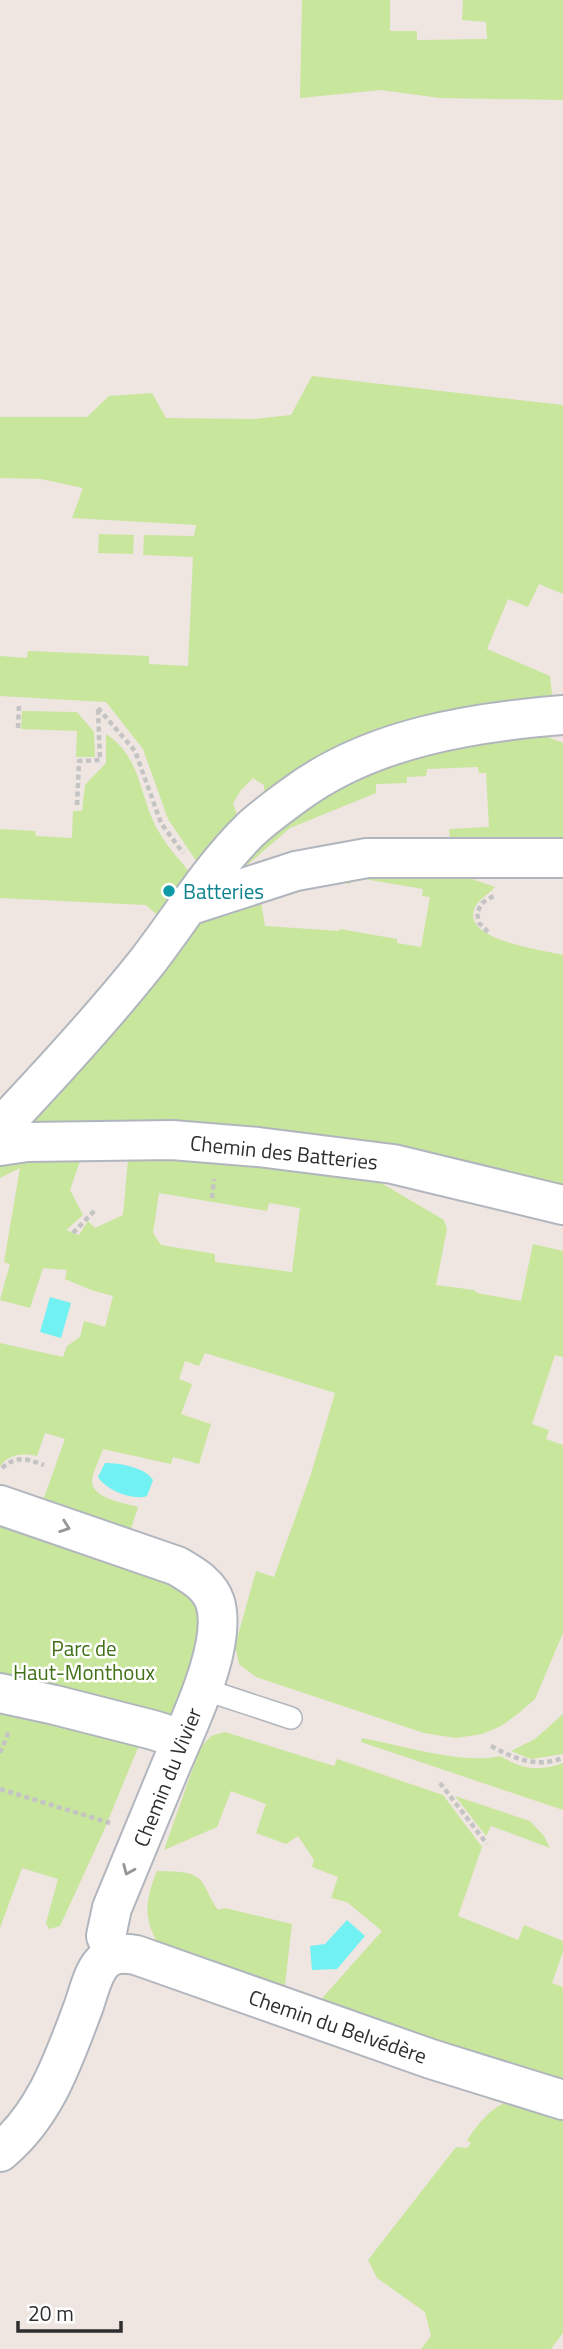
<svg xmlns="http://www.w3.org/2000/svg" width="563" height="2349" viewBox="0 0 563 2349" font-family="'Titillium Web',sans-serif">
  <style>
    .green { fill: #c8e69c; fill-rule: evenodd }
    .water { fill: #72f1f3 }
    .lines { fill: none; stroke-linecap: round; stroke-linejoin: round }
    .lane-casing { stroke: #b1b6be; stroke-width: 24 }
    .street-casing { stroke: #b1b6be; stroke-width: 42 }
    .path { stroke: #c4c4c4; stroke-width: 4.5; stroke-dasharray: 5 3.5; stroke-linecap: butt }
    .lane { stroke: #fff; stroke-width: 21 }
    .street { stroke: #fff; stroke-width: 38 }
    .oneway { stroke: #969696 }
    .culture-dot { fill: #0f9aa8; stroke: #fff; stroke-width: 2.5 }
    .labels { text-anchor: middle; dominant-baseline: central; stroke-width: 5; stroke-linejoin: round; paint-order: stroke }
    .culture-label { font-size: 21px; fill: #0d838f; stroke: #fff; text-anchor: start }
    .street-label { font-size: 21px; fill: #2e2e2e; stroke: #fff }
    .park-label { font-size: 21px; fill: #417019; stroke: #fff }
  </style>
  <rect width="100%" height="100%" fill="#efe5e1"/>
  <g class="green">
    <path d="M302 0H390V31H417V40L487 39 486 22 462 20 463 0H563V100L440 98 381 90 300 98Z"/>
    <path d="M312 376 563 405V594L539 584 528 607 508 599 487 649 550 676 553 704 264 801V785L253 778 241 790 233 803 240 825 203 871 168 819 143 749 106 702 0 696V656L27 658 28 651 149 656V664L188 666 193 557 143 555 144 535 194 536 196 525 72 518 83 488 41 479 0 478V417H87L109 396 152 393 166 418 254 419 291 415Z"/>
    <path d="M99 534 134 535 133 554 98 553Z"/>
    <path d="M22 711 77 712 94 732 95 757H76L77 731 21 729Z"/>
    <path d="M537 733 563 743V845L450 843 449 829 489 827 486 773H479L478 767 427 769 426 776 407 777V783L376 784V793L290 828 238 873 268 828 392 759Z"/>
    <path d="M106 734C140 756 139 792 155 825 164 844 182 862 195 879L164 921 146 905 0 898V829L35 831 36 836 72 838 73 811H82L85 785 106 763Z"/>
    <path d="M427 871 472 879 495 887C489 894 479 899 475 907 459 940 543 950 563 955V1190L18 1131 186 924 260 896 265 926 339 931 340 929 397 939V943L421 947 430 897 422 896 423 889 352 877 350 884 319 879Z"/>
    <path d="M85 1147 70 1190 83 1215 66 1230 79 1235 88 1221 95 1228 123 1215 129 1149 359 1170 444 1220 447 1229 436 1285 474 1290 477 1293 521 1301 533 1244 563 1251V1357L555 1355 532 1424 549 1430 546 1439 563 1445V1633L535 1699 519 1713 501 1726 482 1734 456 1738 424 1733 256 1677 239 1664 235 1646 256 1571 274 1577 311 1474 335 1393 205 1353 199 1366 185 1361 179 1379 192 1384 181 1414 211 1424 199 1464 173 1457 171 1464 103 1449C100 1458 93 1471 92 1481 92 1499 125 1503 138 1507L129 1535 41 1506 65 1439 45 1433 37 1456C22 1453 10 1454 0 1466V1343L63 1357 67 1346 80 1337 84 1321 105 1327 113 1296 91 1290 65 1279 67 1270 43 1268 30 1308 0 1300 10 1264 4 1262 20 1168 0 1178V1160ZM159 1193 267 1211 269 1203 300 1208 292 1272 215 1262V1254L161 1245 153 1233Z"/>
    <path d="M0 1516 136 1562 185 1591 199 1610 202 1639 171 1728 141 1740 105 1828 60 1926 49 1929 46 1923 58 1879 22 1868 0 1928Z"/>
    <path d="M563 1714V1754L531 1759 511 1751 535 1739Z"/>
    <path d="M225 1732 334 1766 337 1759 443 1795 482 1847 458 1916 518 1940 524 1925 563 1941V1952L552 1983 563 1987V2084L316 2005 382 1931 347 1902 331 1898 338 1877 312 1867 314 1860 298 1836 286 1844 256 1833 266 1804 231 1791 217 1827 164 1850 200 1748 211 1736Z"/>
    <path d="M362 1738C400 1745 465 1765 500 1756 522 1769 539 1772 563 1763V1810L361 1742Z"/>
    <path d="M455 1796 530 1821 544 1836 550 1848 491 1826 486 1836Z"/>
    <path d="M157 1871C172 1872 196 1869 204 1885 210 1895 210 1899 218 1910L225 1908 292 1924 284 1993 162 1950C143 1921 144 1903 157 1871Z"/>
    <path d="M509 2101 563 2118V2333L551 2349H421L431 2336 425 2312 377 2278 368 2260 456 2147 467 2148 471 2143 467 2140C479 2123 489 2109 509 2101Z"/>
  </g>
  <g class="water">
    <path d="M50 1297 71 1303 61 1338 40 1332Z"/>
    <path d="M105 1463C120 1463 144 1467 153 1480L147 1496C133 1501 106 1490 98 1477Z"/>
    <path d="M347 1920 365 1936 337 1969 312 1970 310 1946 325 1944Z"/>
  </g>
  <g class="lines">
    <defs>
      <path id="lane" d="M203 1689 291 1718"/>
      <g id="street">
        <path d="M188 906 296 871 367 858H563"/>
        <path d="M0 1128C51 1074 101 1020 147 962 181 918 211 868 251 829 265 816 282 804 297 793 372 738 473 722 563 715"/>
        <path d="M0 1146 27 1142 172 1140 258 1147 393 1164 563 1205"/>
        <path d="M0 1505 177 1566C192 1575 209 1584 215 1602 229 1647 184 1732 167 1775 149 1819 131 1863 112 1908L106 1936 114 1955"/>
        <path d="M0 1693 55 1705 153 1730 182 1739"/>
        <path d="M0 2152C45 2115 63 2061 83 2008 88 1995 92 1974 102 1963 111 1952 123 1953 136 1955L431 2059 563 2100"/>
      </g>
    </defs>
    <use href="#lane" class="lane-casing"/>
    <use href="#street" class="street-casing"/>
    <g class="path">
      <path d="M98 708 135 751 161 823 183 853"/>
      <path d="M18 728 19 705"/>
      <path d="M77 805 79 761 100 760 98 709"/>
      <path d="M488 932 479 923 477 913 482 903 495 895"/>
      <path d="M212 1198 214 1179"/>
      <path d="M73 1233 96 1209"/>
      <path d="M2 1468C16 1455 28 1459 44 1465"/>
      <path d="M491 1746C515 1759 536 1768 563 1758"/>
      <path d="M0 1753 9 1731"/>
      <path d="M440 1783 487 1844"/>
      <path d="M0 1789 110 1823"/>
    </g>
    <use href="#lane" class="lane"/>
    <use href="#street" class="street"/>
  </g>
  <defs><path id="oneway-chevron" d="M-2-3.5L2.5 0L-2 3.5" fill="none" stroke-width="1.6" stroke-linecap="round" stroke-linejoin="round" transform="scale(1.75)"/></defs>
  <g class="oneway">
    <use href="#oneway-chevron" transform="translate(65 1527) rotate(19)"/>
    <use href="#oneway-chevron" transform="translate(128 1870) rotate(113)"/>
  </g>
  <circle class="culture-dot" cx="169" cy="891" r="7"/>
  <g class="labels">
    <g class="culture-label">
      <text x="183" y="891">Batteries</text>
    </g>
    <g class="street-label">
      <text transform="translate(284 1152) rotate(6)">Chemin des Batteries</text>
      <text transform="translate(167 1777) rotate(-68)">Chemin du Vivier</text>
      <text transform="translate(338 2026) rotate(19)">Chemin du Belvédère</text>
    </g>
    <g class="park-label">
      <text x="84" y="1648">Parc de<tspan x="84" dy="24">Haut-Monthoux</tspan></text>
    </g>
  </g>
  <path d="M18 2321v10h103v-10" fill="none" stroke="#2e2e2e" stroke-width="3.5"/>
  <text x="28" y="2321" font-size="21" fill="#2e2e2e" stroke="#ffffff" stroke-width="5" paint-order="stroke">20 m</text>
</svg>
